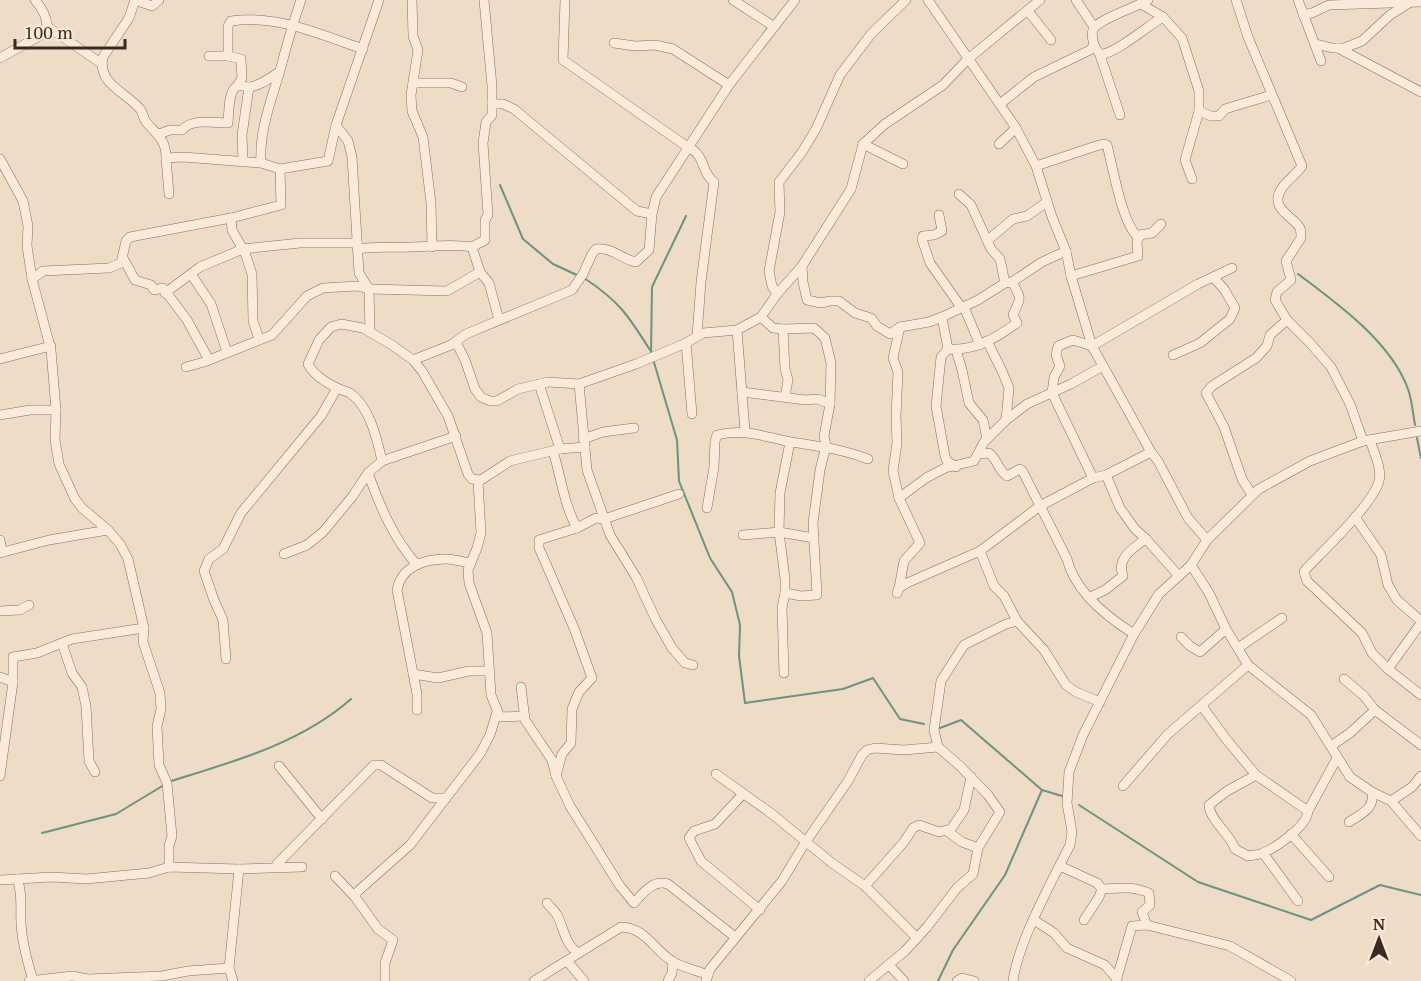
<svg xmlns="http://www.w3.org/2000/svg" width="1421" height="981" viewBox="0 0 1421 981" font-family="'PT Serif',serif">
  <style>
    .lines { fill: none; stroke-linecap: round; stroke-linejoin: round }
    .stream { stroke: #6e9182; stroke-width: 2 }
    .minor-casing { stroke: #8b6c5c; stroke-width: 10 }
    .minor { stroke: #f9eada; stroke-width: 9 }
  </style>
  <rect width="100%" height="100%" fill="#efdcc7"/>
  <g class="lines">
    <g class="stream">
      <path d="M500 185 523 239 553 264 579 276"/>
      <path d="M1298 274C1337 303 1391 342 1408 389 1412 400 1413 414 1415 425"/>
      <path d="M584 278C619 301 628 315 650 350"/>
      <path d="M651 353 652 287 686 216"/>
      <path d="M653 359 677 440 679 481 710 558 732 592 740 625 739 656 745 703 843 689 873 678 900 719 924 724"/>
      <path d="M1417 438 1421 458"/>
      <path d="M936 727 940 728 961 720 1042 790 1062 796"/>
      <path d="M168 782C232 762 300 744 351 699"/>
      <path d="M1079 805 1198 882 1311 920 1380 885 1421 895"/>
      <path d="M42 833 116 814 164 785"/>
      <path d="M938 981 953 950 1005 875 1042 790"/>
    </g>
    <defs>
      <g id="minor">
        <path d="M135 0 129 18 103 57C97 84 126 92 140 109 143 112 143 118 146 122 157 135 166 139 166 158"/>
        <path d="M135 0 152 6 159 0"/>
        <path d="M412 0 413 36 418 50 411 95 412 111 423 137 431 203 432 247"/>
        <path d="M484 0 492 86V115L486 122 483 143 488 215 485 220V240L472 247 480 272 489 283 499 320"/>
        <path d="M565 0 563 60 689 148C705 154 701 173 714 182L701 282 697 336"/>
        <path d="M733 0 773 26"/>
        <path d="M928 0 1016 128 1036 166 1052 217 1066 251 1071 276 1092 346 1151 452 1158 461 1188 518 1207 540"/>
        <path d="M1076 0 1094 27"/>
        <path d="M1236 0 1248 37 1302 166C1296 175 1287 180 1282 188 1268 208 1293 216 1300 228 1301 231 1301 235 1301 238L1286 261 1291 280 1277 292 1275 300 1287 320 1310 343 1331 367 1350 404 1363 441"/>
        <path d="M1298 0 1321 61"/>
        <path d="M1141 4 1163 17 1182 38 1199 91V111L1185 160 1192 179"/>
        <path d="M1028 11 1051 40"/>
        <path d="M1303 15 1312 13 1329 5 1421 2"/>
        <path d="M48 27 102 64"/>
        <path d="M614 43 635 46 655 45 673 49 729 85"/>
        <path d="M1316 44 1332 48H1344L1362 41 1390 15 1409 3"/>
        <path d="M1094 45 1100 55C1118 52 1146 27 1163 17"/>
        <path d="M1338 48 1421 92"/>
        <path d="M1100 55 1120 115"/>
        <path d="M209 56H228L241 59 242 78 238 85"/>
        <path d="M228 56V26L231 21C277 14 321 35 363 49"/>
        <path d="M0 58 45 33C50 21 43 10 35 0"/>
        <path d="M413 83H451L462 87"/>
        <path d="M492 102 495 104H503L514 109 637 211 652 214"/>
        <path d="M1000 104 1034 77 1090 50 1094 45C1093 40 1091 35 1093 30 1097 19 1137 7 1148 0"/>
        <path d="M1199 111 1211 116H1219L1225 109 1271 95"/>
        <path d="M336 125 348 141 352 157 359 273 369 289 370 332"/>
        <path d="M159 134 170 130H182C192 118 214 123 228 123 229 114 228 92 236 87 240 84 245 87 249 87 260 86 270 78 279 72"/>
        <path d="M863 144 903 164"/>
        <path d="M999 144 1016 128"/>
        <path d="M0 159 23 201 28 226 27 246 32 279 51 350 56 410 55 440 59 464 75 499 82 508 108 530 120 544 128 559 144 628 143 642 160 693 161 709 157 726 159 765 167 783 172 836 169 846V867"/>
        <path d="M243 162 242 135 249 87"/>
        <path d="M261 163C259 129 272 99 281 67 287 44 293 23 301 0"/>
        <path d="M1036 166 1096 146 1104 144 1107 145C1113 167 1122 225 1139 238"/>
        <path d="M169 194 166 158 183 157 261 163 280 169 328 161 336 125 379 0"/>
        <path d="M959 194 971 205 991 249 1000 259 1005 283"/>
        <path d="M939 215 942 231 934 235 923 236 922 239 930 263 961 307"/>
        <path d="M231 218 232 230 245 253 252 274 253 321 259 339"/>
        <path d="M988 240 1013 219 1027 216 1047 202"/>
        <path d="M357 249C375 246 392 248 410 247 431 247 451 243 472 247"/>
        <path d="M123 258 135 280 151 285 154 290 163 288 187 320 209 360"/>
        <path d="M802 266 803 282 807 300 821 303 830 301H839L855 313 871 318 877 326 890 334 900 327 929 322 942 317 978 300 1005 283 1012 282 1042 262 1066 251"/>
        <path d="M191 274 211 304 227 352"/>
        <path d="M1071 276 1138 256 1137 242 1139 235 1152 233 1161 224"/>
        <path d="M32 279 43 271 109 268 121 263 126 241 130 237 231 218 281 205 280 169"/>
        <path d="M165 293 200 267 243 249 300 243H357"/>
        <path d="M777 294 772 286 769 271 780 212 779 182 802 152 816 129 840 75 871 34 906 0"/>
        <path d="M964 307 980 345"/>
        <path d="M761 317 773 328 783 329 814 328 825 338 831 363 830 404 824 436 826 446 820 470 813 523 817 595 801 596 785 593"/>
        <path d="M942 317 948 349 941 357 936 406 945 456 947 461 956 467"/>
        <path d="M783 329 785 369 788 380 785 397"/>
        <path d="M737 330 745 431"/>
        <path d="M987 341 1002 371 1009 388 1006 420"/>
        <path d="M456 342 465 360 475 389 481 397 490 401H497L518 389 548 382 579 384 636 364 686 343 703 333 737 330 761 317 777 294 802 266 851 189 863 144 885 124 943 85 968 59 1040 0"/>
        <path d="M686 343 692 414"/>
        <path d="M948 349C975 351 996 338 1017 323L1013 315C1020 298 1023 301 1012 282"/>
        <path d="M956 350 962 370 969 403 983 420 987 439"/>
        <path d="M1173 355 1200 343 1230 319 1235 308 1224 289 1213 277"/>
        <path d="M0 359 51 346"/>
        <path d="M413 360 451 345 466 334 572 290 583 274 592 254 596 249C612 247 621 259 636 262L649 250 652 214 656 197 729 85 795 0"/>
        <path d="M186 367 204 362 272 335 307 296 323 288 357 286 369 289 447 291 480 272"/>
        <path d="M539 384 560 449"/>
        <path d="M579 384 587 470 610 535 636 577 656 620 672 648 685 663 693 665"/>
        <path d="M742 392 805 400 818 399 830 404"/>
        <path d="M0 415 30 410H56"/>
        <path d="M583 439 603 432 634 428"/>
        <path d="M1370 440C1374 453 1382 468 1379 481 1374 503 1323 551 1306 569L1304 572 1307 581 1362 633 1372 653 1388 669 1421 695"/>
        <path d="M553 451C561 477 564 505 577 528"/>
        <path d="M979 454 989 453C997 458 998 471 1007 476L1020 469 1023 472 1067 559C1075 592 1107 617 1134 634"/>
        <path d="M382 461C377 439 370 407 350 393 346 391 341 390 337 388 327 383 313 374 308 364L319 340 331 327 341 324 363 328 392 345 413 360 422 371 448 416 468 474 472 479 481 480 510 461 560 449 585 447"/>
        <path d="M368 473C380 506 393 538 417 565"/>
        <path d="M1106 475 1120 508 1135 529 1146 539 1179 576"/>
        <path d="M1093 478 1052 393 1054 377 1060 366 1056 355 1058 346 1073 340 1092 346 1198 284 1232 268"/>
        <path d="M478 481 481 533 477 548 468 570 469 583 487 633 491 695 500 717 525 716"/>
        <path d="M1252 495 1242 479 1224 427 1206 393 1212 386 1256 358 1267 346 1270 335 1287 320"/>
        <path d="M899 498 926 478 945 468 974 461 984 442 1006 420 1027 404 1071 384 1103 366"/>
        <path d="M707 508 714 467 715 441 717 435C745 428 764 437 791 442 817 446 842 449 868 459"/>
        <path d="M1355 517 1381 555 1388 585 1397 600 1421 621"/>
        <path d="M743 535 779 532 814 538"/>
        <path d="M0 540 2 552"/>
        <path d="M980 551 994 586 1004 596 1017 621 1044 650 1066 685 1076 692 1100 702"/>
        <path d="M0 553 49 540 108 530"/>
        <path d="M284 554 307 545 323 532 352 497 368 473 382 461 456 436"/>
        <path d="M1191 565 1209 593 1226 629 1248 665 1311 715 1350 777 1372 792 1391 801 1421 836"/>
        <path d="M899 588 904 561 920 543 899 498 893 471 897 443 896 416 898 372 893 358 900 327"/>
        <path d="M897 593 899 588 907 583 980 551 1040 506 1093 478 1106 475 1151 452"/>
        <path d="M1090 597 1105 590 1123 576C1116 558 1133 548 1146 539"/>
        <path d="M0 611 20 610 29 605"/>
        <path d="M1181 637 1190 646 1200 652 1226 629"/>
        <path d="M62 643 72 673 82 687 86 706 89 761 95 772"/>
        <path d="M1238 648 1282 618"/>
        <path d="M226 659 223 620 214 600 204 571 209 559 223 549 241 513 321 416 337 388"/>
        <path d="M1388 669 1421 623"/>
        <path d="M784 673 782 608 785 593V579L779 532 780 493 790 442"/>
        <path d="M413 674 438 678 469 671H489"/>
        <path d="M0 677 13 682 0 776"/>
        <path d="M1344 679 1364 696 1375 710"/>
        <path d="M13 682V657L37 653 72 639 144 628"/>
        <path d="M521 687 525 720 552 760 556 776 570 806 620 886 634 903C643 893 653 879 668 884L735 937"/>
        <path d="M1202 706 1226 739 1256 775 1308 811C1307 826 1277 847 1263 853 1259 855 1253 855 1248 856L1235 849C1230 834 1209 819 1209 805L1227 791 1256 775"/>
        <path d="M417 710V694L397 590C401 567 424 559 446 559 454 559 462 562 470 563"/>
        <path d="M1331 746 1350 733 1375 710 1421 745"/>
        <path d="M279 766 322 819"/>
        <path d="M716 774 772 814 832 863 865 886 917 938"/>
        <path d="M556 776 562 754 571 743 572 709 579 692 592 678 574 628 539 548V540L577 528 596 518 604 519 679 494"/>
        <path d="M1123 786 1168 734 1248 665"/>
        <path d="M743 794 715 824 694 831 689 838 701 861 760 910"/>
        <path d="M446 798 480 754 490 735 497 712"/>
        <path d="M1391 801 1412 787 1421 776"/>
        <path d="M1308 811 1337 758"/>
        <path d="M1349 822C1361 814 1375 809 1372 792"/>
        <path d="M947 831 962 842 978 848"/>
        <path d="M1291 834 1329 877"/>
        <path d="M1263 853 1298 901"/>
        <path d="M277 864 374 765H381L432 798H446L410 845 357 892 355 897 378 929 393 940 385 963V981"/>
        <path d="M1060 866 1097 883 1102 889 1099 897 1084 920"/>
        <path d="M335 876 355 897"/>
        <path d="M17 879C23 893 20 908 21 923 22 942 27 961 33 980"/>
        <path d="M0 880 52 877 86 879 149 873 169 867 239 869 302 867"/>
        <path d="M865 886 904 842 913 828 919 825 939 832 951 829 964 810 971 777"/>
        <path d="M1102 889C1119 888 1133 886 1149 893L1150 905 1142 912 1147 925"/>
        <path d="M1034 920 1054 933 1067 948 1105 965 1117 979"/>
        <path d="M579 953 621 927C646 928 653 949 672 961 678 966 699 971 708 975"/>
        <path d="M568 962 584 981"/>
        <path d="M889 965 904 981"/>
        <path d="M29 981 72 976 88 979 162 976 188 971 229 968"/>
        <path d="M233 981 229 968 239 869"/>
        <path d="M534 981 579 953C565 946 564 928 557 915 555 911 550 907 547 903"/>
        <path d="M668 981 672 973 673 962"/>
        <path d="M706 981 710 969 782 881 805 843 848 781 862 755 867 750 875 748 904 750 938 747"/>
        <path d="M869 981 905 951 927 927 957 888 973 874 978 848 1000 812 988 795 960 766 938 747 934 730 941 681 964 645 1006 624 1017 621"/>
        <path d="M957 981 962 978 974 981"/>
        <path d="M1013 981C1018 942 1052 881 1070 845L1072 832 1067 803 1069 772 1083 735 1134 634 1159 594 1191 565 1207 540 1259 489 1310 461 1339 450 1363 441 1421 431"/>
        <path d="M1116 981 1132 926 1147 925 1230 946 1291 981"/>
      </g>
    </defs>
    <use href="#minor" class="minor-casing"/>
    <use href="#minor" class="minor"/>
  </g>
  <g transform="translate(1379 939)" stroke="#f6e7d6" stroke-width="4.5" paint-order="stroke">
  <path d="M0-4.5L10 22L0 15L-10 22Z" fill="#3b2820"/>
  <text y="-9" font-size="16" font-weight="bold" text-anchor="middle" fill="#3b2820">N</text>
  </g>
  <path d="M15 39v9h110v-9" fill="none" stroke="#3b2820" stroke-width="3"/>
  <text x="24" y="39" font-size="18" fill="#3b2820" stroke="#f6e7d6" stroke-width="4.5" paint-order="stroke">100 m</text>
</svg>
